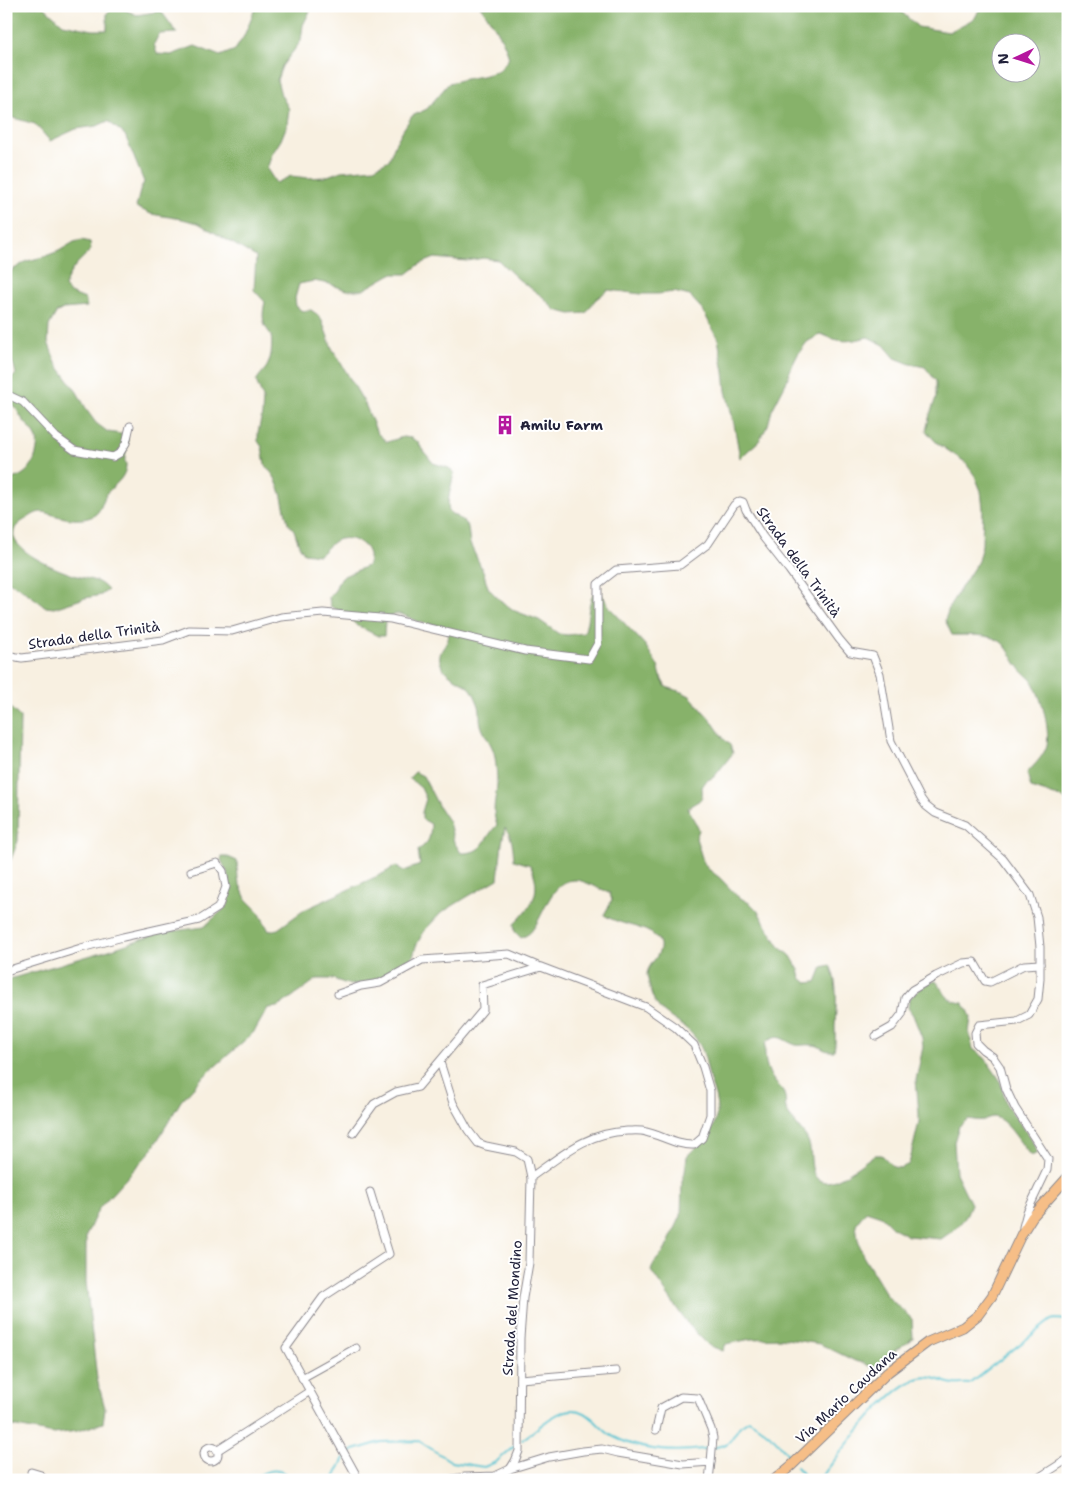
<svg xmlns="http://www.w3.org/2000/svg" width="1074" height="1486" viewBox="0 0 1074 1486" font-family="'Shantell Sans',sans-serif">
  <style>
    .forest { fill: #87b26a; stroke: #546a52; fill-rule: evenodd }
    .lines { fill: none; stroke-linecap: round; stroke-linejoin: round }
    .stream { stroke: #58c4d2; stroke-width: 2 }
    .minor-casing { stroke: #8d898e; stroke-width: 9 }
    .major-casing { stroke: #8d898e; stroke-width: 11 }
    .minor { stroke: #fff; stroke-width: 7 }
    .major { stroke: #f6be87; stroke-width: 9 }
    .labels { text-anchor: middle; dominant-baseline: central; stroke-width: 4; stroke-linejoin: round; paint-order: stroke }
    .poi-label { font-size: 14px; font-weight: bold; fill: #22223b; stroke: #fff; text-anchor: start }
    .street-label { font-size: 14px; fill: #22223b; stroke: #fff }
  </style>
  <rect width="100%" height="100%" fill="#fff"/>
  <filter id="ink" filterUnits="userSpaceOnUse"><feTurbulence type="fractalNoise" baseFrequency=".02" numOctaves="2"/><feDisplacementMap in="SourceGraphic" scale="10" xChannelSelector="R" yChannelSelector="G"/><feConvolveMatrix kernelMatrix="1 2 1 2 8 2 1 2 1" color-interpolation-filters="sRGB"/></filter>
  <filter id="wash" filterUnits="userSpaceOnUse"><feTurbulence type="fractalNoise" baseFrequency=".0096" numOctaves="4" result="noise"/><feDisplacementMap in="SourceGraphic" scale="20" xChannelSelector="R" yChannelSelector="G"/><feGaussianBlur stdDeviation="1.12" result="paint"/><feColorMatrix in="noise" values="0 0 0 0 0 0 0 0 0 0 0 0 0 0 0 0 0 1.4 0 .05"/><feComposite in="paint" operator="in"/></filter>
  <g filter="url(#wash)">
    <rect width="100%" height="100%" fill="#f8f0e1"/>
    <g class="forest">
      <path d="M6 6H43L63 24 93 30H107V13L116 6 137 15 161 11 177 33 159 34 154 44 157 54 171 55 195 46 220 56 235 50 244 36 256 6H311L310 11 303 25 301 41 282 66 277 80 281 95 289 109 287 125 281 140 272 154 267 169 276 183 291 176 308 178 325 177 341 171 374 168 389 160 395 144 403 130 412 116 427 109 449 83 465 79 482 76 499 71 509 58C503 36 493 24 480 6H895L918 27 949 32 975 18 981 6H1068V803L1062 798 1031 788 1027 773C1034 765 1044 756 1047 745 1050 727 1041 696 1032 681 1029 676 1022 673 1019 667 1012 659 1008 645 998 640 984 633 967 636 952 635L945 620 950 605 978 561 982 545 983 509 981 491 975 476 965 462 937 443 926 431 930 414 936 398V381L925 367 910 364 895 358 884 345 868 337C848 342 841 343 821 334L807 342 798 354 791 368 786 383 772 410 768 425 759 441 740 458 734 424 726 391 724 372 718 339 702 309 690 296 674 292 658 294H641L608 290 595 300 586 313 570 314 555 310 543 297 518 279 498 260 483 258 467 261 435 258 420 264 407 274H391L363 290H346L330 284 314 281 299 284 295 298 296 306 302 311 311 310 318 315 322 321 332 348 365 404 377 433 387 442 403 437 411 438 418 442 422 449 433 463 449 468 454 473C452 484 446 502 449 512L463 521 468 527 470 544 484 573 486 582 489 589 501 601 515 611 539 620 559 634 568 635 584 633C589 620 587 605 594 592L602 595 611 609 645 645 658 666 662 680 666 687 682 692 690 696 711 720 724 739 730 745 733 753 714 777 706 781 702 787C704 803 697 800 688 808L699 830 696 838 703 861 707 868 720 878 737 896 751 904 757 910 779 946 791 956 799 970 801 978 807 983 816 982 822 967 830 965C839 984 836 1006 835 1027 835 1035 836 1042 834 1051 821 1052 822 1045 812 1045 806 1044 801 1046 796 1045 783 1041 780 1032 766 1042 763 1055 766 1071 775 1082 778 1085 783 1089 784 1094 786 1098 785 1104 786 1109 790 1119 800 1128 806 1137 815 1150 806 1175 821 1181 835 1187 862 1163 874 1155H882L893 1167 901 1168 909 1164 919 1122V1114L916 1080 923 1047 922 1038 913 1015 908 1008 909 999 915 993 928 983 936 981C946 994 946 1001 963 1003L968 1010 971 1017 969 1033 973 1049 985 1058 1000 1080 1006 1104 1031 1139 1038 1153 1031 1156C1022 1147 1006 1116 992 1117 991 1117 985 1119 984 1120 978 1121 974 1120 968 1119L959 1126 954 1142 956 1173 971 1204 965 1218 954 1230 941 1239 908 1236 893 1228 881 1216 866 1211 856 1224 858 1240 863 1256 888 1297 912 1319 913 1338 887 1356 878 1371 864 1363 855 1361 820 1344 780 1338 751 1339 726 1344 723 1351 708 1345 687 1323 651 1271 654 1263 665 1250 681 1216 682 1181 685 1172 687 1156C695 1147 705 1143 711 1132 714 1125 717 1117 717 1110 717 1101 714 1092 711 1084 705 1063 706 1048 690 1032 675 1018 657 1014 651 992 650 988 647 976 647 974 648 962 669 951 656 937 646 926 618 925 604 915L612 900 609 892C602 890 582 880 577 880 552 878 545 913 533 929 530 934 525 936 521 938L515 932 514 924C533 906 543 890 530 865L514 860C513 848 513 838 505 828L502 843 498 879 467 897 441 913 424 931 416 946 413 957 382 980 350 985 333 979H317L278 1007 268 1008 254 1032 201 1079 181 1101 151 1151 100 1207 95 1216 86 1236V1282L97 1379 105 1408 103 1423 77 1431 54 1434 6 1425V980L109 950 159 933 204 927 228 905 231 889 228 874 221 860 222 857H228L237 861 238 880 246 899 259 912 269 931 278 929 304 910 384 873 396 866 404 871 420 865 418 850C430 842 430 838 431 824L422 819V812L426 799 421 788 409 778 415 772 423 776 439 807 449 822 454 842 461 853C484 854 484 838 497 825 491 811 496 799 497 784 497 775 496 765 495 757 493 744 484 736 481 725 479 719 481 712 479 706 477 701 474 693 471 689 461 679 443 676 440 661 437 646 455 645 446 626 438 625 429 625 422 623 406 619 400 606 385 621L384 636H378L356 625 345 613 337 610 330 606 329 597 335 590 338 582 344 576 367 566C368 564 369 561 369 559 371 543 349 535 337 540 330 543 325 551 319 555L304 553 299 545 294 530 288 523 281 493 275 478 265 464 262 447 258 441V432L262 415 263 398 256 381C259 376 262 373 266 368 271 361 273 345 271 336 270 332 267 330 265 326 262 318 263 310 265 302L254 290 256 257 198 223 182 219 151 214 136 207 140 191 144 182 125 135 108 121 97 126 76 129 50 141 35 124 10 117H6ZM1002 42H1032V72H1002Z"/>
      <path d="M82 240 90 242 91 250C79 261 68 271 65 287L70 293 85 299 87 307 63 309 56 313 49 326 48 342 56 363 77 392 88 412 96 423 108 432 127 435C129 445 126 448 125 458 124 463 126 460 126 465 126 476 117 483 110 490 101 497 104 512 91 517 81 521 67 519 57 516 52 515 47 512 42 512 37 512 32 515 28 518 24 520 19 523 16 527 1 549 63 572 77 576 83 578 90 579 96 581 101 583 104 586 108 590L101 595 85 598 54 608 46 607 19 587 6 581V480C22 478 32 470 36 454 37 449 38 445 37 439 34 430 26 425 21 417 17 409 14 405 6 400V382L10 380 16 374 14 366 6 348V274L27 261 43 257 59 251 74 242Z"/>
      <path d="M6 704 20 717 18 841 6 872Z"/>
    </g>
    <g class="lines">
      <g class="stream">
        <path d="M522 1440C535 1431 551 1415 566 1411 590 1405 597 1429 614 1437 642 1451 673 1453 703 1449 710 1448 720 1447 726 1444 732 1441 736 1431 740 1426 743 1424 746 1422 749 1420 767 1431 781 1443 792 1461"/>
        <path d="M347 1455 354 1450 381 1442 419 1441 452 1462 484 1467 496 1462 518 1443"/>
        <path d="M796 1467 808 1480"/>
        <path d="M252 1480C265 1470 280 1465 292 1480"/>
        <path d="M333 1480 344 1458"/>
        <path d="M814 1480 822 1476C843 1450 889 1386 920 1378 933 1375 942 1382 954 1384 959 1385 964 1383 969 1384L1051 1320 1055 1319 1068 1320"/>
      </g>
    </g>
  </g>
  <g filter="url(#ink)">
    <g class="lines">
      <defs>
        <g id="minor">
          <path d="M6 394 23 402 56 437 74 450 113 457 120 453 126 443 130 426"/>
          <path d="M6 655 22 658 163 640 189 630 232 631 281 617 323 613 391 619 525 651 589 659 598 643V584L616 570 680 565 708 544 734 505 740 501 743 502 746 510 763 537 789 570 839 639 850 652 873 656 880 674 891 741 921 799 926 806 935 813 965 825 1003 859 1030 895 1037 917 1040 947V979L1038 999 1029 1015 1017 1021 979 1025 975 1033 976 1043 983 1050 993 1057 1000 1067 1006 1089 1015 1108 1048 1159 1047 1170 1027 1212 1023 1227"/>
          <path d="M6 971 81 948 123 937 199 920 218 908 226 887 223 871 217 863 191 871"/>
          <path d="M338 994 361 986 380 983 422 960 509 954 540 967"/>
          <path d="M876 1036 892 1027 902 1014 905 998 912 990 936 976 963 963 974 962 985 981 990 982 1024 965 1040 964"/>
          <path d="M440 1062 453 1103 468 1130 478 1143 486 1146 516 1152 527 1159 531 1177"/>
          <path d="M353 1133 374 1104 396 1092 418 1087 483 1010 482 985 541 967 646 1007 675 1027 694 1045 703 1067 710 1091V1115L702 1138 694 1145C677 1146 663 1136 646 1132 640 1130 633 1131 627 1131 585 1133 563 1155 531 1177L529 1263 523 1298 520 1338 519 1451 515 1461 510 1469"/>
          <path d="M302 1378 356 1348"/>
          <path d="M520 1379 616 1371"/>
          <path d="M656 1430 661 1408 681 1397 698 1398 711 1429 713 1438 711 1462"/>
          <circle cx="211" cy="1454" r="7"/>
          <path d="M218 1450 310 1391"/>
          <path d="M31 1472 41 1475 44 1480"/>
          <path d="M359 1480 286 1348 323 1297 389 1254 370 1192"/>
          <path d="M447 1480 465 1477 495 1476 510 1469 549 1457 583 1451 602 1449 618 1453 683 1464 711 1462 709 1480"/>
          <path d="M1035 1480 1068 1459"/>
        </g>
        <path id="major" d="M774 1480 791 1466 888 1372 928 1342 963 1327 978 1315 992 1296 1022 1233 1032 1217 1068 1177"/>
      </defs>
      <use href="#minor" class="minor-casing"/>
      <use href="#major" class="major-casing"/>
      <use href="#minor" class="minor"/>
      <use href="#major" class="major"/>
    </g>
  </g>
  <defs>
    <symbol id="building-bare" viewBox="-9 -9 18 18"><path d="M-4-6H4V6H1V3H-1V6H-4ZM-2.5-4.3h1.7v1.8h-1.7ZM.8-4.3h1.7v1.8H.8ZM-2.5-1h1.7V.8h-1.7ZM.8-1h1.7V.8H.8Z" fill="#b5179e" stroke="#fff" stroke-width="2.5" paint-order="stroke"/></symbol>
  </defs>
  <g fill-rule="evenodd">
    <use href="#building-bare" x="491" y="411" width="28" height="28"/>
  </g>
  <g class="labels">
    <g class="poi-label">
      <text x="520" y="425">Amilu Farm</text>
    </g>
    <g class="street-label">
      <text transform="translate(799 562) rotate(54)">Strada della Trinità</text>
      <text transform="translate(94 635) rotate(-8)">Strada della Trinità</text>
      <text transform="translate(512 1308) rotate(-86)">Strada del Mondino</text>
      <text transform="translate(846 1396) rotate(-43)">Via Mario Caudana</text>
    </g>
  </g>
  <rect width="1074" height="1486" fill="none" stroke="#fff" stroke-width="25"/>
  <g transform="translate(1016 58) rotate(266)"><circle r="24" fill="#ffffff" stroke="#a7a7b1"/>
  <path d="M0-4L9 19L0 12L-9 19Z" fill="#b5179e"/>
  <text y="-8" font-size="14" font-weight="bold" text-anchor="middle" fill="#22223b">N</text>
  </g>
</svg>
